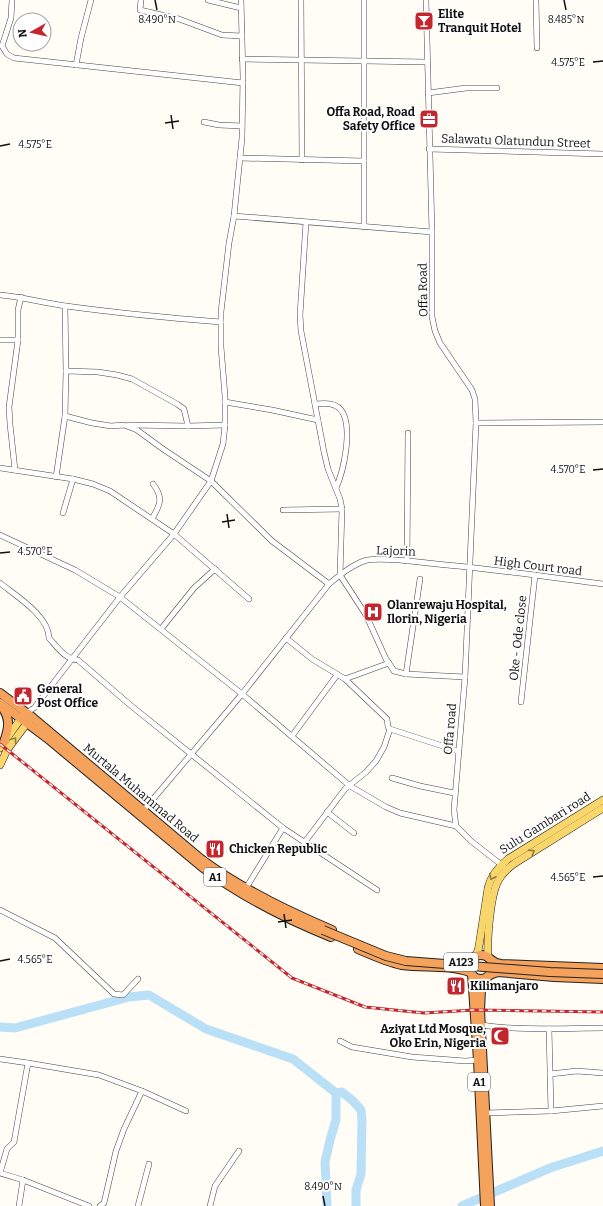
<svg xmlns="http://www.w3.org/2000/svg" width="603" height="1206" viewBox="0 0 603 1206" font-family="Bitter,serif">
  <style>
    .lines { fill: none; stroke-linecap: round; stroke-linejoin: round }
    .river { stroke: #b9e0f7; stroke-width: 9 }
    .minor-casing { stroke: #444; stroke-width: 6 }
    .major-casing { stroke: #222; stroke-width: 8 }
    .highway-casing { stroke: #222; stroke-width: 10 }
    .minor { stroke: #fff; stroke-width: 5 }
    .major { stroke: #f9d66b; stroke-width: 7 }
    .highway { stroke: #f5a25d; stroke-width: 8 }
    .rail-casing { stroke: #c4262e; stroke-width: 3 }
    .rail { stroke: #fff; stroke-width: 1.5; stroke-dasharray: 4.5; stroke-linecap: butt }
    .highway-bridge-casing { stroke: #222; stroke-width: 10; stroke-linecap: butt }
    .highway-bridge { stroke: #f5a25d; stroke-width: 8 }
    .oneway { stroke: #917d42 }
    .ticks { fill: none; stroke: #111; stroke-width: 1.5 }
    .labels { text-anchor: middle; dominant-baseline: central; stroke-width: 4; stroke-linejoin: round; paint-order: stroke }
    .shield { fill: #fff; stroke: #585858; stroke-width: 1 }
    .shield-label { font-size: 11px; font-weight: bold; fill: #111 }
    .poi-label { font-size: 12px; font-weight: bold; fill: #111; stroke: #fff; text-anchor: start }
    .street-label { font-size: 12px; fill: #111; stroke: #fff }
    .ticks-label { font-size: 10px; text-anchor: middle; fill: #111; stroke: #fff; stroke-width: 4; stroke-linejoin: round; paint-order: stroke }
  </style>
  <rect width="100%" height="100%" fill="#fffdf5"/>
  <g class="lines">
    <g class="river">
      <path d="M0 1027 15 1028 129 997 149 995 206 1029 293 1059 336 1093 342 1092 353 1101 361 1110 362 1120 361 1174 356 1190V1206"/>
      <path d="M327 1206 325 1162 330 1140 336 1120V1093"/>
      <path d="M462 1206 550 1168 603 1151"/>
    </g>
    <defs>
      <g id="minor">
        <path d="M12 0 11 18 2 46 7 54 14 58 243 83"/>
        <path d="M141 0 140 10 179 19 222 35 242 36"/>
        <path d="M208 0 241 8"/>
        <path d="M301 0 302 160"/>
        <path d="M364 0V227"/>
        <path d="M426 0 432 232V317L435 331 440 343 472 390 475 399 476 423 465 677 454 810 456 826 471 841 503 866"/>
        <path d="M536 0 537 48"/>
        <path d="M242 59 427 62"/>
        <path d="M76 65 81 38 91 0"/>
        <path d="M428 93 466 88H497"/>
        <path d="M204 122 219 125 242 126"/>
        <path d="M429 149 603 154"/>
        <path d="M240 158 364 161"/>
        <path d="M234 216 432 232"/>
        <path d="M306 222 300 315 301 331 324 452 328 469 340 499 342 509 340 575 366 615 386 659 394 671 406 674 465 677"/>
        <path d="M0 295C22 297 44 303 66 306 117 313 169 318 221 322"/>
        <path d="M0 340H18"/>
        <path d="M66 371 98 372 117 375 132 379 177 404 184 409 188 426"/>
        <path d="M225 402 272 410 318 420"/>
        <path d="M315 404C325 403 337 402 343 413 352 431 344 470 336 488"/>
        <path d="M65 416 92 423 111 426 124 425 137 430 163 449 211 481 272 541 329 584 242 694 143 811"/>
        <path d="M476 423 603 422"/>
        <path d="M129 425 188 426 225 425"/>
        <path d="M0 468 73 479 93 484 110 491 174 534 249 599"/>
        <path d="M15 470 10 424 9 407 18 340V310L21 297"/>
        <path d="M56 477 65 416 66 371 65 306"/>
        <path d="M283 510 342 509"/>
        <path d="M63 513 73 479"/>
        <path d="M152 519C160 505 164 498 153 484"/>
        <path d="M0 535 75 570 120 597 242 694 350 786 386 807 400 813 456 826"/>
        <path d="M407 561 408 433"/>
        <path d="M0 583C16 596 49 616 49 638 58 648 65 659 78 660L129 704 283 828 377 890"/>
        <path d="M329 584C340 575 353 564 367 560 385 557 418 562 437 564 492 569 548 577 603 584"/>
        <path d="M161 629 194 588 215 569"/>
        <path d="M286 638 312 659 345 679 387 719 388 727 390 729 384 747 376 761 366 772 345 789 304 843"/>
        <path d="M406 674 420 579"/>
        <path d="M345 679 389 663"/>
        <path d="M521 702 535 575"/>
        <path d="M26 713 34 708 120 597 174 534 211 481 223 444 225 425V396L221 347V312L229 243 234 216 242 138 243 77 241 0"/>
        <path d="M390 729 458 751"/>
        <path d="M292 736 337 675"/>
        <path d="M392 778 420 786 454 793"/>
        <path d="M327 812 354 833"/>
        <path d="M246 888 283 828"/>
        <path d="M0 910 55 938 114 994 123 995 138 979"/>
        <path d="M481 1025C522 1031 562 1028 603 1028"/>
        <path d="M549 1029 551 1111"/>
        <path d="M340 1041 352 1047 412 1057 465 1061 478 1060"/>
        <path d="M0 1059 28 1063 99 1075 142 1091 186 1111"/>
        <path d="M28 1063 14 1142 7 1149 0 1173 23 1180 89 1206"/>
        <path d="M550 1074 577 1071 603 1073"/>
        <path d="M486 1113 551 1111 603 1106"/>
        <path d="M19 1206 23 1180"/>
        <path d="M100 1206 104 1203 116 1151 124 1129 142 1091"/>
        <path d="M138 1206 149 1164"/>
        <path d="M210 1206 215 1186 239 1151"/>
      </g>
      <g id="major">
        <path d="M0 748 24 714"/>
        <path d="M0 765 7 750 30 719"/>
        <path d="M474 957 478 951 479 946 488 888C491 875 498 867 508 859L603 800"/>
        <path d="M488 957C487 939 490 897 498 881 502 873 508 868 515 863L603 808"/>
      </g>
      <g id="highway">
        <path d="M0 693 32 717 201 859C241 889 287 911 332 930"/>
        <path d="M0 703 47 738 202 867C241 896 286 919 331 937"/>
        <path d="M1 706C11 718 9 728 4 742"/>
        <path d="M358 949C372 955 387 962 402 965 424 968 449 964 470 972"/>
        <circle cx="481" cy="967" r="12"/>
        <path d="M490 959 496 963 501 964 603 968"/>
        <path d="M472 974 478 1060 485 1206"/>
        <path d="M489 975 498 972 554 977 603 979"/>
        <path d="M487 977 481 990 480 1010 490 1206"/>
      </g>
    </defs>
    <use href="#minor" class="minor-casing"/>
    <use href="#major" class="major-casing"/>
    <use href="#highway" class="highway-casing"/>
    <use href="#minor" class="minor"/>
    <use href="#major" class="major"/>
    <use href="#highway" class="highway"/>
    <defs>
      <path id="rail" d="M0 744 292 978 365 1007 424 1013 474 1010 603 1012"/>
    </defs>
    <use href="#rail" class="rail-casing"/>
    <use href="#rail" class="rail"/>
    <defs>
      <path id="highway-bridge" d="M323 930 386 956 406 961 550 972 603 974"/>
    </defs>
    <use href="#highway-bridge" class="highway-bridge-casing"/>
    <use href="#highway-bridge" class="highway-bridge"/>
  </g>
  <defs><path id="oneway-chevron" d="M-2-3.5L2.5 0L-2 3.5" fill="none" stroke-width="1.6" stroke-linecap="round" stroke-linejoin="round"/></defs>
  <g class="oneway">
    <use href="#oneway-chevron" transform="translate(14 740) rotate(-53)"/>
    <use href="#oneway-chevron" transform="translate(532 852) rotate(-32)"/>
    <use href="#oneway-chevron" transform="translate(492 877) rotate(116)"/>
  </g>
  <path class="ticks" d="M155 0 157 10M564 0 566 10M593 62 603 61M171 115 173 129M165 123 179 121M0 146 10 144M593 470 603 469M227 514 229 528M222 522 235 520M0 553 10 552M593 877 603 876M284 914 286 928M278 922 292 920M0 961 10 959M323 1196 325 1206"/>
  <defs>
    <symbol id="bar-square" viewBox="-11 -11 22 22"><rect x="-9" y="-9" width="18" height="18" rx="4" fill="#c4262e" stroke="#fff"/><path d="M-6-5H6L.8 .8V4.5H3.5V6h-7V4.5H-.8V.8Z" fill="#fff"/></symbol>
    <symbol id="office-square" viewBox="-11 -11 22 22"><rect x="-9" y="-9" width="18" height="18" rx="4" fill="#c4262e" stroke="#fff"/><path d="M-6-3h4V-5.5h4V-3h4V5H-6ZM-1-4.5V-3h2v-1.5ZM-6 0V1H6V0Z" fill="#fff"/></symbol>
    <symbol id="hospital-square" viewBox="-11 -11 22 22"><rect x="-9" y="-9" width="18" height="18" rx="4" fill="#c4262e" stroke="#fff"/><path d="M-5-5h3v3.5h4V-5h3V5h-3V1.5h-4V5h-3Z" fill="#fff"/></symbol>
    <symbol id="civic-square" viewBox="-11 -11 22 22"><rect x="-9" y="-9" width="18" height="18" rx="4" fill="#c4262e" stroke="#fff"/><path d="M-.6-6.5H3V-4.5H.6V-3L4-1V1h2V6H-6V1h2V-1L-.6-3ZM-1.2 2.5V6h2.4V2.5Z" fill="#fff"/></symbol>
    <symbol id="restaurant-square" viewBox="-11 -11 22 22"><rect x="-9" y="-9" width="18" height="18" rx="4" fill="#c4262e" stroke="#fff"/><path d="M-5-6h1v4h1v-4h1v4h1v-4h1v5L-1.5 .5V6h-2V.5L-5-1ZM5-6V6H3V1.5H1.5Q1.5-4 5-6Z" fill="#fff"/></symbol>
    <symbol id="mosque-square" viewBox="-11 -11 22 22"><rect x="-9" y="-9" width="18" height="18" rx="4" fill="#c4262e" stroke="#fff"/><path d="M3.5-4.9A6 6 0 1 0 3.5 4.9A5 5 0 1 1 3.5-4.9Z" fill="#fff"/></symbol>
  </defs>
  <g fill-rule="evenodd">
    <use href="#bar-square" x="413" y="10" width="22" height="22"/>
    <use href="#office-square" x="418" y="108" width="22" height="22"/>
    <use href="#hospital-square" x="362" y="601" width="22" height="22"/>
    <use href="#civic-square" x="12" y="685" width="22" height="22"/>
    <use href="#restaurant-square" x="204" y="838" width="22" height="22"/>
    <use href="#restaurant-square" x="445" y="975" width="22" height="22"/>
    <use href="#mosque-square" x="489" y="1025" width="22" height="22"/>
  </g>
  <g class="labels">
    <g class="shield">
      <rect x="204" y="868" width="22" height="18" rx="3"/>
      <rect x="444" y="953" width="34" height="18" rx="3"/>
      <rect x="468" y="1073" width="22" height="18" rx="3"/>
    </g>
    <g class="shield-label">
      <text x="215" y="877">A1</text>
      <text x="461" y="962">A123</text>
      <text x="479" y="1082">A1</text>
    </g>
    <g class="poi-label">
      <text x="438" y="14">Elite<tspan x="438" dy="14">Tranquit Hotel</tspan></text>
      <text x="415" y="112" text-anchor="end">Offa Road, Road<tspan x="415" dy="14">Safety Office</tspan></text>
      <text x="387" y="605">Olanrewaju Hospital,<tspan x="387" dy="14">Ilorin, Nigeria</tspan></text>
      <text x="37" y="689">General<tspan x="37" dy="14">Post Office</tspan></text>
      <text x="229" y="849">Chicken Republic</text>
      <text x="470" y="986">Kilimanjaro</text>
      <text x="486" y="1029" text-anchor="end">Aziyat Ltd Mosque,<tspan x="486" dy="14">Oko Erin, Nigeria</tspan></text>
    </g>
    <g class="street-label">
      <text transform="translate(516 141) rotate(2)">Salawatu Olatundun Street</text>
      <text transform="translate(423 290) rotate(-91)">Offa Road</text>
      <text transform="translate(396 551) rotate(2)">Lajorin</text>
      <text transform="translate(538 566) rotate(7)">High Court road</text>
      <text transform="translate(518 638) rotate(-84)">Oke - Ode close</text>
      <text transform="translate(450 729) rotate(-85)">Offa road</text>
      <text transform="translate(141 793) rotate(40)">Murtala Muhammad Road</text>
      <text transform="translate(545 823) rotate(-32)">Sulu Gambari road</text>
    </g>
  </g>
  <g class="ticks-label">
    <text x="157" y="23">8.490°N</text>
    <text x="566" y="23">8.485°N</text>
    <text x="568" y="66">4.575°E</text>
    <text x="35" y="148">4.575°E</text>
    <text x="568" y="473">4.570°E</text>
    <text x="35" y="555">4.570°E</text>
    <text x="568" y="881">4.565°E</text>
    <text x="35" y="963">4.565°E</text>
    <text x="323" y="1190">8.490°N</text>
  </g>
  <g transform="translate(32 32) rotate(262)"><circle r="19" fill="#ffffff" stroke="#a0a0a0"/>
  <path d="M0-3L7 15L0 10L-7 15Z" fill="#c4262e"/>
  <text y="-6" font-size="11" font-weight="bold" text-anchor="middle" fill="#111111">N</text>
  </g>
</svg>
